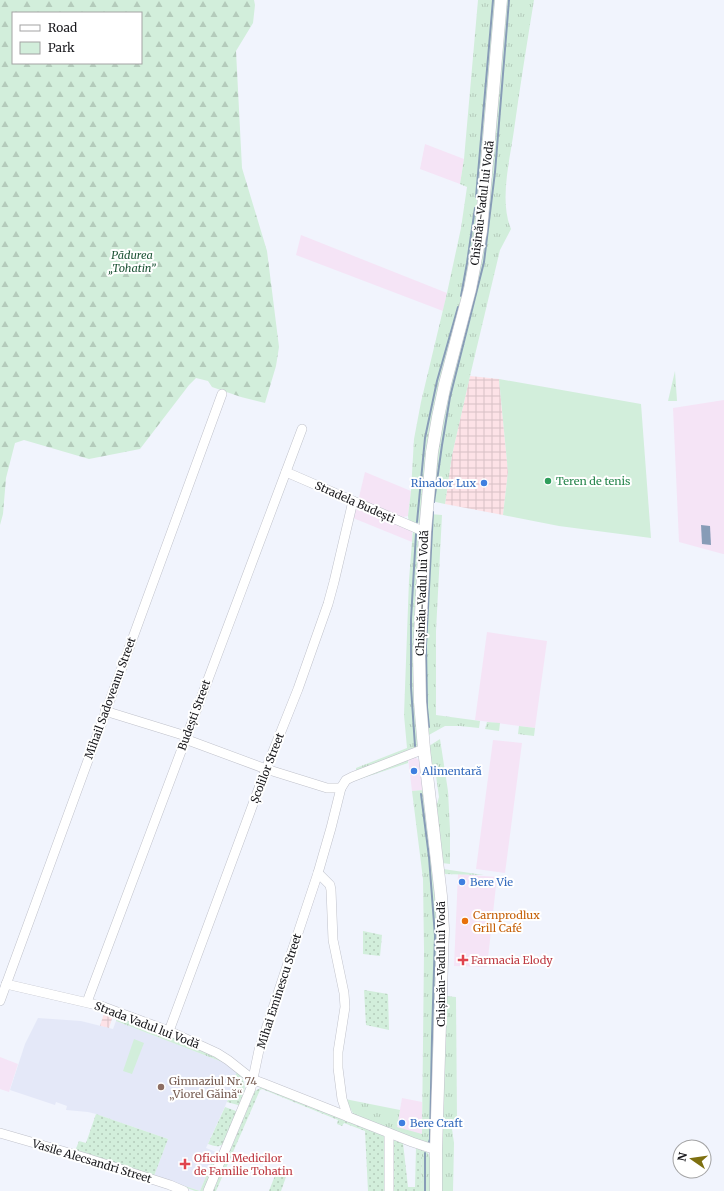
<svg xmlns="http://www.w3.org/2000/svg" width="724" height="1191" viewBox="0 0 724 1191" font-family="Merriweather,serif">
  <style>
    .commercial { fill: #f5e4f6 }
    .industrial { fill: url(#industrial-grid) }
    .built { fill: #e4e8f8 }
    .grass { fill: url(#grass-tufts) }
    .forest { fill: url(#forest-firs); fill-rule: evenodd }
    .park { fill: #d2eedb }
    .garden { fill: url(#garden-dots) }
    .water { fill: #879cb7 }
    .lines { fill: none; stroke-linecap: round; stroke-linejoin: round }
    .stream { stroke: #879cb7; stroke-width: 2 }
    .minor-casing { stroke: #c0c2cb; stroke-width: 10 }
    .major-casing { stroke: #c0c2cb; stroke-width: 13 }
    .minor { stroke: #fff; stroke-width: 9 }
    .major { stroke: #fff; stroke-width: 12 }
    .leisure-dot { fill: #2e9e5b; stroke: #fff; stroke-width: 1.5 }
    .shop-dot { fill: #3f7fe0; stroke: #fff; stroke-width: 1.5 }
    .food-dot { fill: #e8710a; stroke: #fff; stroke-width: 1.5 }
    .health-dot { fill: #e0444e; stroke: #fff; stroke-width: 1.5 }
    .education-dot { fill: #8d6e63; stroke: #fff; stroke-width: 1.5 }
    .labels { text-anchor: middle; dominant-baseline: central; stroke-width: 4; stroke-linejoin: round; paint-order: stroke }
    .street-label { font-size: 11px; fill: #18181c; stroke: #fff }
    .park-label { font-size: 11px; font-style: italic; fill: #1d5436; stroke: #fff }
    .leisure-label { font-size: 11px; fill: #27864d; stroke: #fff; text-anchor: start }
    .shop-label { font-size: 11px; fill: #366cbe; stroke: #fff; text-anchor: start }
    .food-label { font-size: 11px; fill: #c56008; stroke: #fff; text-anchor: start }
    .health-label { font-size: 11px; fill: #be3a42; stroke: #fff; text-anchor: start }
    .education-label { font-size: 11px; fill: #785e54; stroke: #fff; text-anchor: start }
  </style>
  <defs>
    <pattern id="industrial-grid" width="8" height="8" patternUnits="userSpaceOnUse"><rect width="8" height="8" fill="#fde2e7"/><path d="M0 4h8M4 0v8" fill="none" stroke="#d8c1c6"/></pattern>
    <pattern id="grass-tufts" width="24" height="20" patternUnits="userSpaceOnUse"><rect width="24" height="20" fill="#d2eedb"/><path d="M3 7l-1-3M5 7V3M7 7l1-3M15 17l-1-3M17 17v-4M19 17l1-3" fill="none" stroke="#b4cbbb"/></pattern>
    <pattern id="forest-firs" width="22" height="20" patternUnits="userSpaceOnUse"><rect width="22" height="20" fill="#d2eedb"/><path d="M5 1l3.5 6h-7zM16 11l3.5 6h-7z" fill="#b4cbbb"/></pattern>
    <pattern id="garden-dots" width="8" height="8" patternUnits="userSpaceOnUse"><rect width="8" height="8" fill="#d2eedb"/><path d="M2 2h.1M6 6h.1" fill="none" stroke="#b4cbbb" stroke-width="1.8" stroke-linecap="round"/></pattern>
  </defs>
  <rect width="100%" height="100%" fill="#f1f4fd"/>
  <g class="commercial">
    <path d="M425 144 464 159 460 184 420 169Z"/>
    <path d="M301 235 447 293 443 311 296 255Z"/>
    <path d="M724 400V554H723L679 542 673 408Z"/>
    <path d="M365 472 411 491 408 516 403 517 361 500 359 497Z"/>
    <path d="M359 508 412 531V542L353 518 355 510Z"/>
    <path d="M487 632 547 641 535 728 475 720Z"/>
    <path d="M493 740 522 743 505 873 476 869Z"/>
    <path d="M414 757 419 760 424 790 412 791 408 758Z"/>
    <path d="M458 874 497 877 487 967 454 966Z"/>
    <path d="M0 1057 18 1064 9 1092 0 1089Z"/>
    <path d="M402 1098 422 1102V1135L397 1127Z"/>
  </g>
  <g class="industrial">
    <path d="M470 376 499 379 508 472 503 515 445 504 452 455Z"/>
    <path d="M105 1010 114 1013 109 1028 100 1026Z"/>
  </g>
  <path class="built" d="M38 1018 81 1021 113 1029 116 1021 225 1063 237 1073 226 1104 206 1148 216 1152 200 1191 154 1176 168 1139 96 1114 88 1112 66 1110 67 1106 56 1102 55 1105 10 1090 25 1044Z"/>
  <g class="grass">
    <path d="M478 0H498L478 217 421 522 416 524 409 523 408 516 411 491 414 439 421 402 447 293 461 228 467 187 460 184 464 159Z"/>
    <path d="M505 0H534C527 43 520 86 514 130 510 159 499 201 511 229L500 250 470 376 452 455 445 504 431 501 444 408 469 311Z"/>
    <path d="M675 371 677 401H668Z"/>
    <path d="M430 514 442 515 436 631V715L480 721 479 728 460 726H445L427 736 423 648Z"/>
    <path d="M413 529 419 535 414 623V675L419 742 418 746 411 750 356 771V768L407 748 404 715 409 580Z"/>
    <path d="M487 722 500 723 499 731 485 729Z"/>
    <path d="M519 726 535 728 534 736 518 734Z"/>
    <path d="M440 739 448 791 450 830V864L442 863 435 811 439 797 436 776 431 764 429 746Z"/>
    <path d="M408 758V763L351 782Z"/>
    <path d="M424 790 437 904 438 936 430 1143 422 1142 355 1117 345 1099 400 1110 397 1127 422 1134 424 951 423 879 412 791Z"/>
    <path d="M443 869 484 875 443 874Z"/>
    <path d="M445 996 456 997 457 1121 441 1122Z"/>
    <path d="M118 1015 210 1053 237 1071V1073L225 1063 116 1021Z"/>
    <path d="M440 1129H452L454 1143 453 1191H440Z"/>
    <path d="M422 1150 428 1153 430 1158V1191H421Z"/>
    <path d="M216 1152 220 1154 206 1191H195L154 1176 200 1191Z"/>
  </g>
  <path class="forest" d="M0 0H254L255 5 253 23 236 51 242 168 267 251 279 347 276 366 265 403 241 397 212 387 208 381 196 378 189 385 140 449 89 459 24 440 15 443 6 478 3 514 0 525ZM13 13H141V63H13Z"/>
  <g class="park">
    <path d="M499 379 641 404 651 538 559 526 503 515 508 472Z"/>
    <path d="M134 1039 144 1043 132 1074 123 1071Z"/>
  </g>
  <g class="garden">
    <path d="M363 931 382 935 380 956 363 954Z"/>
    <path d="M364 990 388 994 389 1030 366 1025Z"/>
    <path d="M237 1071C248 1085 246 1089 239 1105H238L227 1102Z"/>
    <path d="M262 1087 380 1132 385 1136 386 1138C392 1140 397 1140 403 1143L408 1187H415L416 1148 422 1150 421 1191H368L365 1131 344 1123 342 1126 337 1124 338 1120 262 1089 260 1090 216 1191H213L255 1091Z"/>
    <path d="M225 1107 236 1111 237 1113 223 1144C218 1148 214 1146 208 1144Z"/>
    <path d="M96 1114 168 1139 154 1176 75 1151 79 1141 86 1143Z"/>
    <path d="M276 1173 286 1177 281 1191H269Z"/>
  </g>
  <path class="water" d="M701 525 710 526 711 545 702 544Z"/>
  <g class="lines">
    <g class="stream">
      <path d="M476 197 493 0"/>
      <path d="M461 296 467 263 475 208"/>
      <path d="M434 502 442 445 450 397 484 262 495 172 509 0"/>
      <path d="M417 522 425 438 437 381 458 307"/>
      <path d="M429 727 427 707 426 646 433 512"/>
      <path d="M415 746 411 687V619L416 534"/>
      <path d="M421 794 429 857 435 936 432 1037 430 1139 429 1142"/>
      <path d="M425 1153V1191"/>
    </g>
    <defs>
      <g id="minor">
        <path d="M286 472 425 532"/>
        <path d="M105 711 186 736"/>
        <path d="M185 739 266 769 327 788H341"/>
        <path d="M318 873 330 885 331 890 333 940 344 993 345 1007 338 1052V1068L342 1099 348 1117"/>
        <path d="M6 984 101 1006 169 1031 217 1053 228 1060 252 1079 265 1084 412 1142 436 1150"/>
        <path d="M0 1001 222 394"/>
        <path d="M87 1002 302 429"/>
        <path d="M169 1031 266 769 298 689 328 604 334 582 353 501"/>
        <path d="M0 1133 83 1157 170 1185 184 1191"/>
        <path d="M389 1133V1191"/>
        <path d="M208 1191 251 1088 259 1050 318 873 331 828 341 788 346 780 352 777 424 749"/>
      </g>
      <path id="major" d="M436 1191V1150L443 929 441 896 424 749 420 702 419 655 425 532 432 452 438 417 445 384 470 289 481 231 501 0"/>
    </defs>
    <use href="#minor" class="minor-casing"/>
    <use href="#major" class="major-casing"/>
    <use href="#minor" class="minor"/>
    <use href="#major" class="major"/>
  </g>
  <circle class="leisure-dot" cx="548" cy="481" r="4"/>
  <g class="shop-dot">
    <circle cx="484" cy="483" r="4"/>
    <circle cx="414" cy="771" r="4"/>
    <circle cx="462" cy="882" r="4"/>
    <circle cx="402" cy="1123" r="4"/>
  </g>
  <circle class="food-dot" cx="465" cy="921" r="4"/>
  <g class="health-dot">
    <path d="M461 954h4v4h4v4h-4v4h-4v-4h-4v-4h4z"/>
    <path d="M183 1158h4v4h4v4h-4v4h-4v-4h-4v-4h4z"/>
  </g>
  <circle class="education-dot" cx="161" cy="1087" r="4"/>
  <g class="labels">
    <g class="street-label">
      <text transform="translate(482 203) rotate(-83)">Chișinău-Vadul lui Vodă</text>
      <text transform="translate(355 502) rotate(24)">Stradela Budești</text>
      <text transform="translate(422 593) rotate(-88)">Chișinău-Vadul lui Vodă</text>
      <text transform="translate(110 698) rotate(-70)">Mihail Sadoveanu Street</text>
      <text transform="translate(194 715) rotate(-70)">Budești Street</text>
      <text transform="translate(267 768) rotate(-69)">Școlilor Street</text>
      <text transform="translate(441 964) rotate(-90)">Chișinău-Vadul lui Vodă</text>
      <text transform="translate(279 991) rotate(-72)">Mihai Eminescu Street</text>
      <text transform="translate(147 1025) rotate(21)">Strada Vadul lui Vodă</text>
      <text transform="translate(92 1161) rotate(17)">Vasile Alecsandri Street</text>
    </g>
    <g class="park-label">
      <text x="132" y="255">Pădurea<tspan x="132" dy="13">„Tohatin”</tspan></text>
    </g>
    <g class="leisure-label">
      <text x="556" y="481">Teren de tenis</text>
    </g>
    <g class="shop-label">
      <text x="476" y="483" text-anchor="end">Rinador Lux</text>
      <text x="422" y="771">Alimentară</text>
      <text x="470" y="882">Bere Vie</text>
      <text x="410" y="1123">Bere Craft</text>
    </g>
    <g class="food-label">
      <text x="473" y="915">Carnprodlux<tspan x="473" dy="13">Grill Café</tspan></text>
    </g>
    <g class="health-label">
      <text x="471" y="960">Farmacia Elody</text>
      <text x="194" y="1158">Oficiul Medicilor<tspan x="194" dy="13">de Familie Tohatin</tspan></text>
    </g>
    <g class="education-label">
      <text x="169" y="1081">Gimnaziul Nr. 74<tspan x="169" dy="13">„Viorel Găină“</tspan></text>
    </g>
  </g>
  <rect x="12" y="12" width="130" height="52" fill="#ffffff" stroke="#a3a3a4"/>
  <rect x="20" y="25" width="20" height="6" fill="#ffffff" stroke="#a3a3a4"/>
  <text x="48" y="32" font-size="12" fill="#18181c">Road</text>
  <rect x="20" y="42" width="20" height="12" fill="#d2eedb" stroke="#a3a3a4"/>
  <text x="48" y="52" font-size="12" fill="#18181c">Park</text>
  <g transform="translate(692 1159) rotate(283)"><circle r="19" fill="#ffffff" stroke="#a3a3a4"/>
  <path d="M0-3L7 15L0 10L-7 15Z" fill="#7e7010"/>
  <text y="-6" font-size="11" font-weight="bold" text-anchor="middle" fill="#18181c">N</text>
  </g>
</svg>
